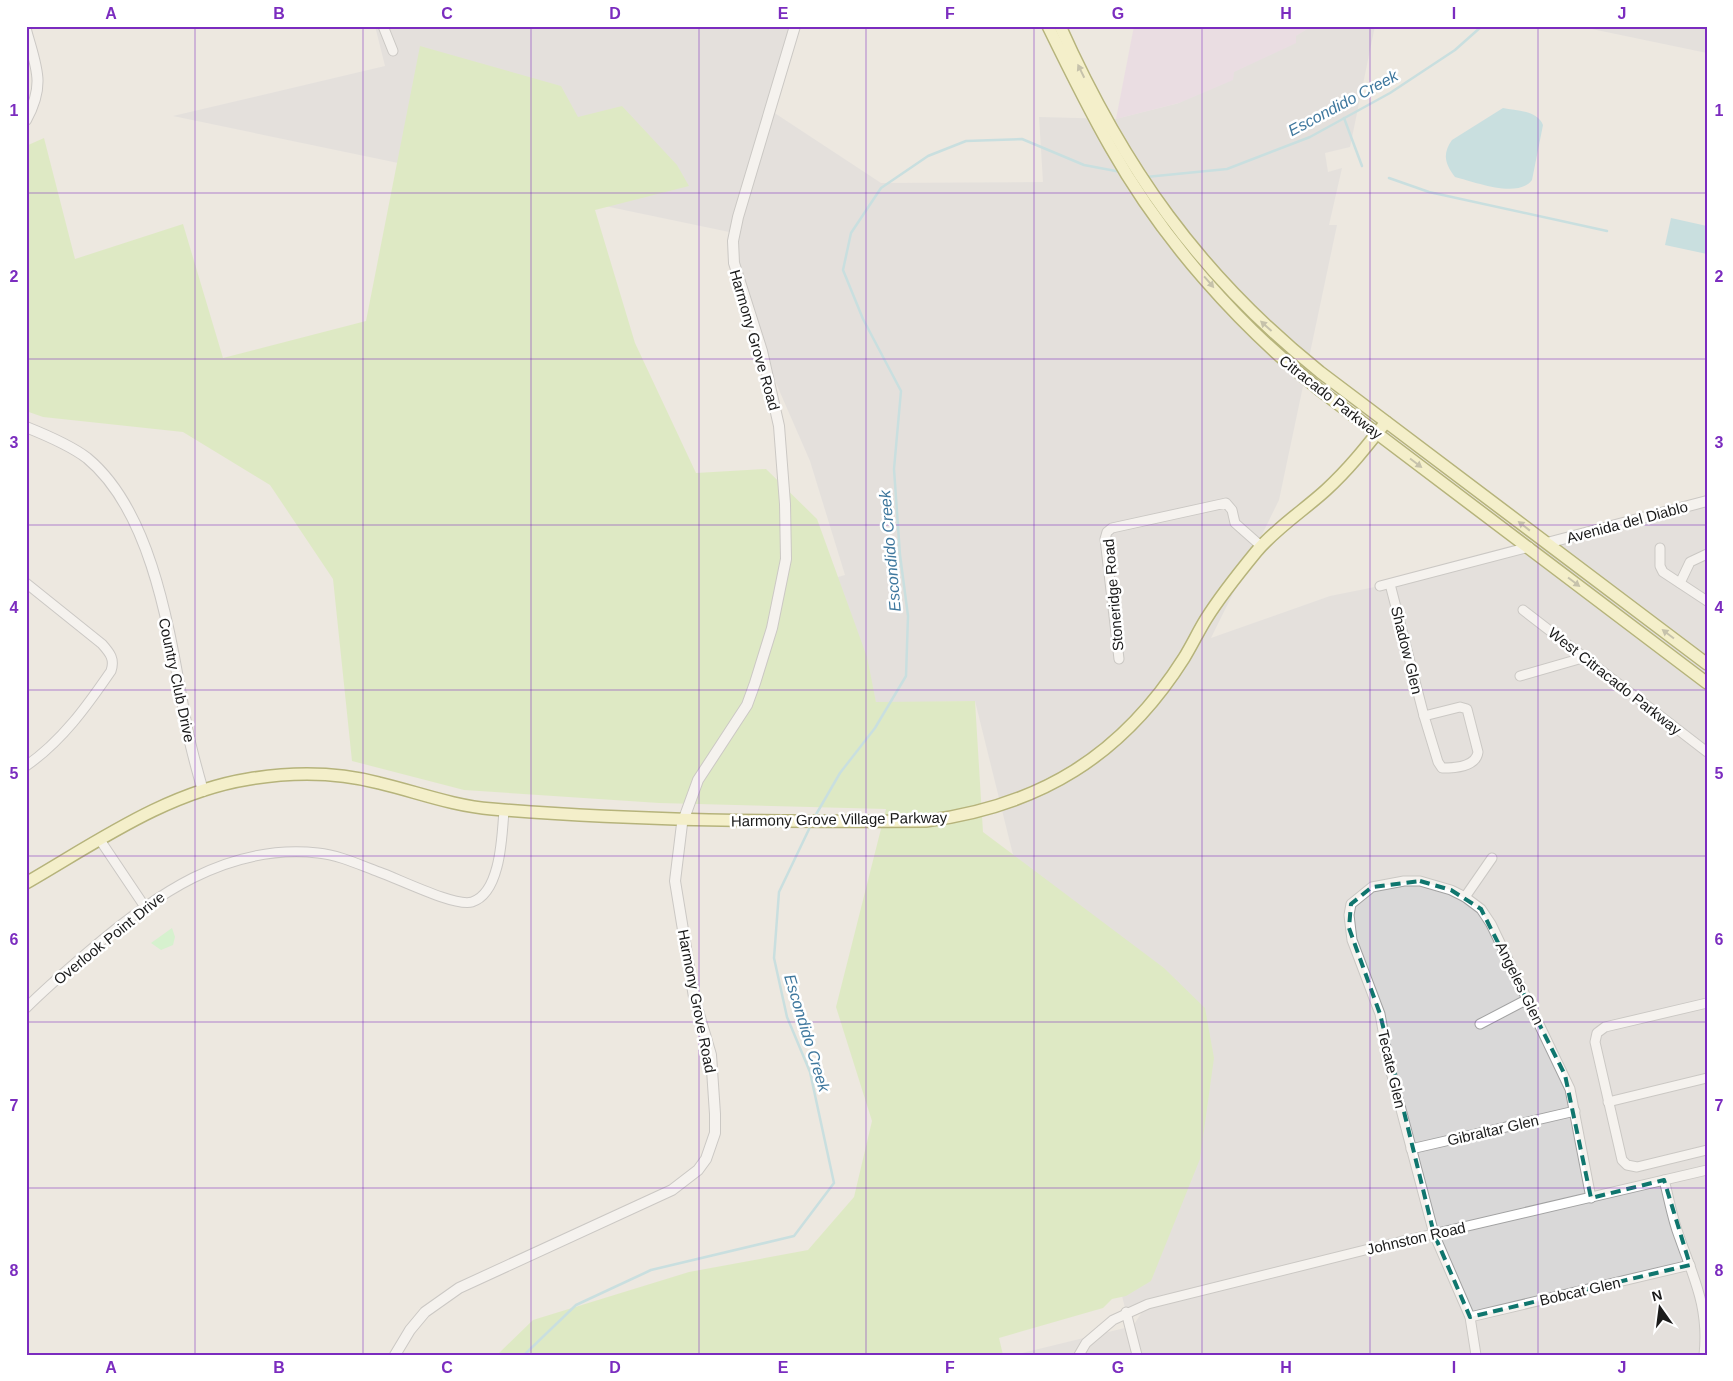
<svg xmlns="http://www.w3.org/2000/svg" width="1733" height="1381" viewBox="0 0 1733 1381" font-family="Arial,sans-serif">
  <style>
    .residential { fill: #d9d8d8 }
    .industrial { fill: #e7d1e5 }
    .grass { fill: #cdeba2 }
    .park { fill: #bafcb9 }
    .water { fill: #9ed5de }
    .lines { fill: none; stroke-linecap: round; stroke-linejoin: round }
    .stream { stroke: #9ed5de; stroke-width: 2.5 }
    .minor-casing { stroke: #a2a2a2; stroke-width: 11 }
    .tertiary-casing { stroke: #a2a2a2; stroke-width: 12 }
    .secondary-casing { stroke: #737400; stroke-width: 14 }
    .minor { stroke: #fff; stroke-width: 9 }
    .tertiary { stroke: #fff; stroke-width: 10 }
    .secondary { stroke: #fcf9af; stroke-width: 11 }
    .oneway { fill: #97956c }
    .marked { fill: none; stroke: #0f766e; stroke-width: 4; stroke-dasharray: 10 6; stroke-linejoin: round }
    .grid { fill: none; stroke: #7b2cbf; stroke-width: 1; stroke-opacity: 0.55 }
    .labels { text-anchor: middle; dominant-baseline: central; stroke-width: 5; stroke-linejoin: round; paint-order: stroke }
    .street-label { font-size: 15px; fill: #1b1b1b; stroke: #fff }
    .water-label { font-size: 16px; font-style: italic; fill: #3f789e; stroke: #fff }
    .neatline { fill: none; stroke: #7b2cbf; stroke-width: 2 }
    .grid-label { font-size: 16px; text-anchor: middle; font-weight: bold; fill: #7b2cbf }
  </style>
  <rect width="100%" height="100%" fill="#ede8e0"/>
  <g class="residential">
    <path d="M375 26H795L770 110 881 183 1043 182 1039 117 1115 119 1179 103 1312 26H1375L1350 147 1325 153 1328 172 1342 168 1329 225H1337L1279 500 1211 638 1330 596 1380 586 1707 501V1355H1014L1133 1326 1147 1304 1126 1312 975 701 876 703 866 658 692 619 845 575 810 461 762 351 739 284 734 233 173 116 385 66Z"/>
    <path d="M1588 26H1707V53L1587 28Z"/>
  </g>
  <path class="industrial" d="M1134 26H1312L1296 36V43L1234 72 1233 80 1179 103 1116 119Z"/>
  <path class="grass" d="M420 46 561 86 578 117 622 106 677 165 689 186 595 210 635 343 696 473 766 469 817 519 867 657 876 702 975 701 983 832 1164 968 1205 1008 1214 1058 1200 1159 1151 1281 1126 1296 1112 1299 1103 1308 999 1338 1003 1355H497L533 1320 689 1272 808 1250 854 1197 872 1121 836 1007 886 809 659 803 464 790 352 761 333 579 270 485 183 432 43 417 26 411V146L44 138 75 259 183 224 223 358 366 321Z"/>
  <path class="park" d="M172 928 175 937 173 945 161 950 151 943Z"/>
  <g class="water">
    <path d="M1503 108C1516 111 1537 110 1543 125L1532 180C1518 199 1475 182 1455 177 1445 164 1442 154 1452 140Z"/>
    <path d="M1671 218 1707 226V254L1665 245Z"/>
  </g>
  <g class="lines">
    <g class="stream">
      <path d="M1344 118 1362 166"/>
      <path d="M1146 177 1227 169 1310 137 1390 93 1455 50 1482 26"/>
      <path d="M1389 178 1429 192 1607 231"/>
      <path d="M814 818 840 773 875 728 906 676 908 616 900 555 894 469 901 391 863 319 843 270 851 233 881 188 928 156 966 141 1022 139 1084 165 1121 172"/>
      <path d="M524 1355 576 1305 651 1270 794 1236 834 1183 810 1072 787 1017 774 958 779 892 811 825"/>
    </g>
    <defs>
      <g id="minor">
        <path d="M383 26 393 51"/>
        <path d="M1660 548V566L1663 572 1707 601"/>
        <path d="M26 583 102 644C110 653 115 659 111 671 87 706 62 741 26 766"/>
        <path d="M1680 583 1690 562 1707 554"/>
        <path d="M1390 584 1424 716"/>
        <path d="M1380 586 1529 547"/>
        <path d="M1523 610 1707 752"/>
        <path d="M1119 659 1105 539 1107 532 1112 528 1226 503 1232 510 1235 523 1261 546"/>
        <path d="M1520 676 1586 657"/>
        <path d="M1460 707 1467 709 1478 752C1476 767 1455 768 1442 768L1438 762 1424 716Z"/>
        <path d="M100 840 145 907"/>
        <path d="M1465 897 1492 858"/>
        <path d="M1707 1003 1605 1027 1597 1033 1595 1042 1622 1160 1627 1165 1637 1167 1707 1150"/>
        <path d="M26 1008C46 988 67 970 88 952 153 896 227 843 318 853 339 855 360 865 379 872 399 879 455 907 472 902 501 893 502 835 504 810"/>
        <path d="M1480 1024 1528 999"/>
        <path d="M1608 1102 1707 1078"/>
        <path d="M1411 1149 1575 1111"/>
        <path d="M1664 1180C1669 1198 1672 1218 1679 1236 1694 1279 1709 1307 1704 1355"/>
        <path d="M1126 1312 1137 1355"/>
        <path d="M1470 1317 1690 1265"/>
        <path d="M1079 1355 1086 1343 1113 1320 1148 1304 1369 1249 1707 1170"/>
        <path d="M1476 1355 1470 1317 1434 1234 1389 1064 1380 1014 1352 940 1349 915 1351 904 1372 887 1404 881H1420L1451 890 1465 897 1481 909 1491 924 1570 1089 1591 1198"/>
      </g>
      <g id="tertiary">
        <path d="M26 30C36 67 46 84 26 120"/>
        <path d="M26 427C46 435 70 445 87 458 156 515 171 644 187 728 191 749 197 770 203 791"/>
        <path d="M1547 543 1707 501"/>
        <path d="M395 1355 410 1330 425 1312 459 1288 672 1190 698 1170 706 1159 715 1133V1114L711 1055 694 997 675 881 682 824 698 780 747 705 755 683 772 628 786 559 785 504 779 426 762 351 734 263 733 241 738 217 795 26"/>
      </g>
      <g id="secondary">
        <path d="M1048 26C1068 67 1088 108 1111 148 1163 240 1238 325 1321 391L1707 683"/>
        <path d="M1060 26C1123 167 1199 275 1320 372L1707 664"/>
        <path d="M26 883C97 842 167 792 249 779 291 772 337 772 379 783 417 792 453 806 492 809 636 821 781 822 926 821 1040 806 1122 756 1184 658 1192 645 1198 632 1206 619 1221 595 1238 574 1256 552 1276 528 1303 511 1326 490 1349 469 1367 446 1386 422"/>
      </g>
    </defs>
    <use href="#minor" class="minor-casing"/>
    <use href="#tertiary" class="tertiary-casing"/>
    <use href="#secondary" class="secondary-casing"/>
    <use href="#minor" class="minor"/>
    <use href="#tertiary" class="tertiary"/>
    <use href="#secondary" class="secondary"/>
  </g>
  <defs><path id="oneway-solid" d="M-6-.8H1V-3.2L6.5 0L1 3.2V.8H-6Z" transform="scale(1.25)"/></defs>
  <g class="oneway">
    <use href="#oneway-solid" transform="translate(1081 71) rotate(-116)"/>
    <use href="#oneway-solid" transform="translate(1209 282) rotate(49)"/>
    <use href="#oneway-solid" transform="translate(1266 326) rotate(-138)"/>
    <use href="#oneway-solid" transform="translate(1416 463) rotate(37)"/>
    <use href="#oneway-solid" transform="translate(1524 526) rotate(-142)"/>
    <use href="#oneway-solid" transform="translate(1574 582) rotate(37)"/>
    <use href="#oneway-solid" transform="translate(1668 634) rotate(-143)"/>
  </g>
  <path d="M0 0H1733V1381H0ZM1420 881 1451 890 1481 909 1565 1075 1591 1198 1664 1180 1690 1265 1470 1317 1434 1234 1380 1014 1349 928 1351 904 1372 887Z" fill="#ede8e0" fill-opacity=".55" fill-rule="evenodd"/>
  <path class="marked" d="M1420 881 1451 890 1481 909 1565 1075 1591 1198 1664 1180 1690 1265 1470 1317 1434 1234 1380 1014 1349 928 1351 904 1372 887Z"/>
  <path class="grid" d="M195 26V1355M363 26V1355M531 26V1355M699 26V1355M866 26V1355M1034 26V1355M1202 26V1355M1370 26V1355M1538 26V1355M26 193H1707M26 359H1707M26 525H1707M26 690H1707M26 856H1707M26 1022H1707M26 1188H1707"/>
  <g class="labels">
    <g class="street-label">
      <text transform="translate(755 340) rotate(74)">Harmony Grove Road</text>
      <text transform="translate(1331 397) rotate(38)">Citracado Parkway</text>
      <text transform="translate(1627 522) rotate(-15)">Avenida del Diablo</text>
      <text transform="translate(1113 595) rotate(-95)">Stoneridge Road</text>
      <text transform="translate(1407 650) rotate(76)">Shadow Glen</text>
      <text transform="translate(177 680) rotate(78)">Country Club Drive</text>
      <text transform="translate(1615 681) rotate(38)">West Citracado Parkway</text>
      <text transform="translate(839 819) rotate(-1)">Harmony Grove Village Parkway</text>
      <text transform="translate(109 938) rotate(-39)">Overlook Point Drive</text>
      <text transform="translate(1520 983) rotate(64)">Angeles Glen</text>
      <text transform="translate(697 1001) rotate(79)">Harmony Grove Road</text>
      <text transform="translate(1392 1069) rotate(77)">Tecate Glen</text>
      <text transform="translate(1493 1130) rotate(-13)">Gibraltar Glen</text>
      <text transform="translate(1416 1238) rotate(-13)">Johnston Road</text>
      <text transform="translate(1580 1291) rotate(-13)">Bobcat Glen</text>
    </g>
    <g class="water-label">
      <text transform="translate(1343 103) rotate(-28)">Escondido Creek</text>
      <text transform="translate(890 551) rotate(-95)">Escondido Creek</text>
      <text transform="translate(807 1033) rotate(73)">Escondido Creek</text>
    </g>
  </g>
  <rect width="1733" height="1381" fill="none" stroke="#ffffff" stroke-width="55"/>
  <g transform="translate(1660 1308) rotate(346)" stroke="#ffffff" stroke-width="4" paint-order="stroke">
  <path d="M0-4L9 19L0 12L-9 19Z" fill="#1b1b1b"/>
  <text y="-8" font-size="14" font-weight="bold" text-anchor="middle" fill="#1b1b1b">N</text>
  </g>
  <rect x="28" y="28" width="1678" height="1326" class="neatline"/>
  <g class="grid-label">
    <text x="111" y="19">A</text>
    <text x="279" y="19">B</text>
    <text x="447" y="19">C</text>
    <text x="615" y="19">D</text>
    <text x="783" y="19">E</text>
    <text x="950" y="19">F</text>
    <text x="1118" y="19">G</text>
    <text x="1286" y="19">H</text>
    <text x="1454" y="19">I</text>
    <text x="1622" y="19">J</text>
    <text x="14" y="116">1</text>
    <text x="1719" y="116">1</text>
    <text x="14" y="282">2</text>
    <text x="1719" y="282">2</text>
    <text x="14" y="448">3</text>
    <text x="1719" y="448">3</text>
    <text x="14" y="613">4</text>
    <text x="1719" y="613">4</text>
    <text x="14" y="779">5</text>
    <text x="1719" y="779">5</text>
    <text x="14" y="945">6</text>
    <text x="1719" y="945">6</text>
    <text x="14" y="1111">7</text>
    <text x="1719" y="1111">7</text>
    <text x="14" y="1276">8</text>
    <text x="1719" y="1276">8</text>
    <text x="111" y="1373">A</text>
    <text x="279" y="1373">B</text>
    <text x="447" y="1373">C</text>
    <text x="615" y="1373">D</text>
    <text x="783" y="1373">E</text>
    <text x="950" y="1373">F</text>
    <text x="1118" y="1373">G</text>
    <text x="1286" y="1373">H</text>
    <text x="1454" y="1373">I</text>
    <text x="1622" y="1373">J</text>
  </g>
</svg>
